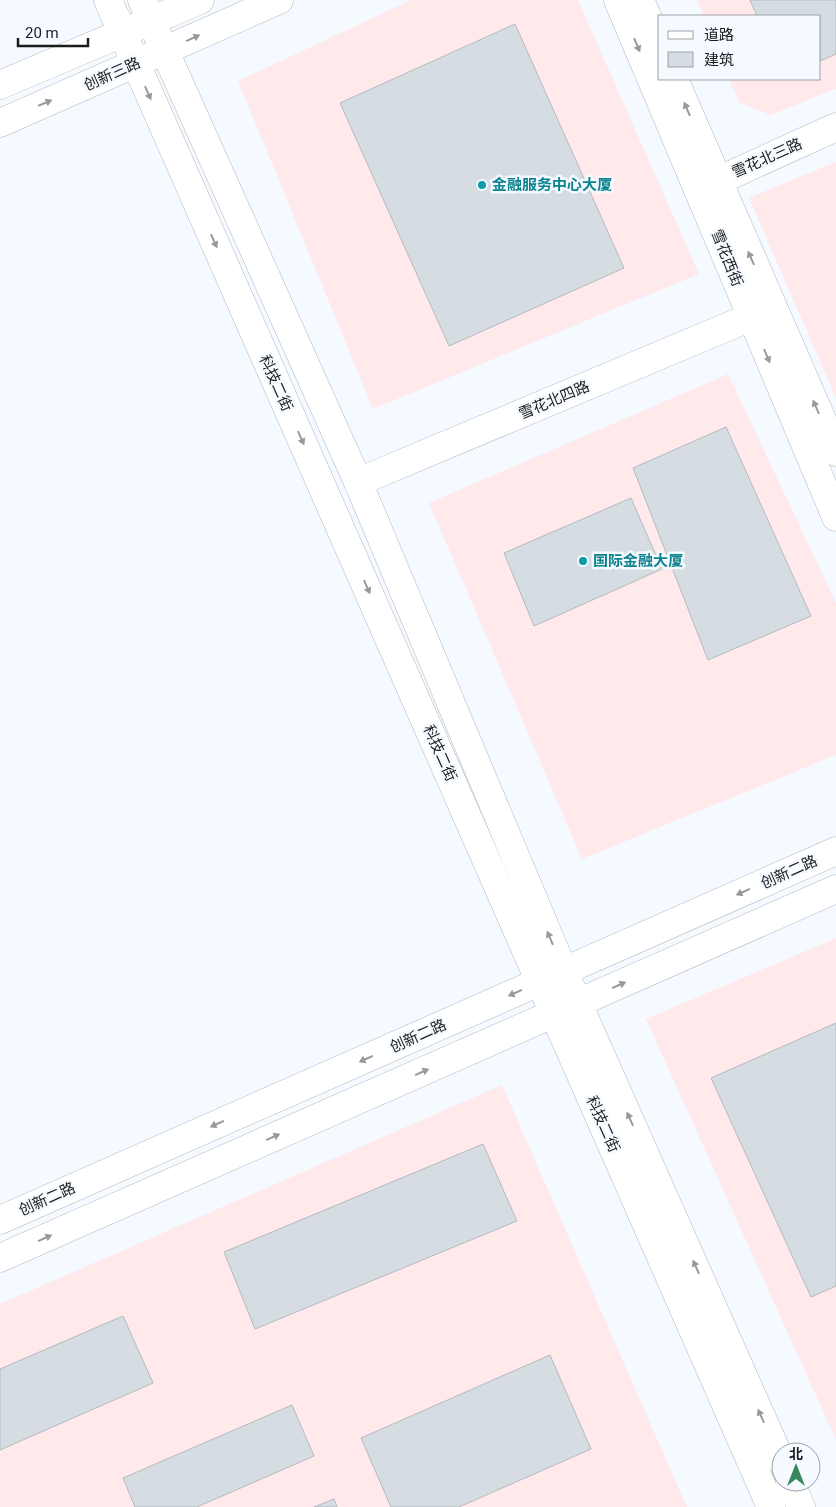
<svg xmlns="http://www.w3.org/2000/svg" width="836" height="1507" viewBox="0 0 836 1507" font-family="Roboto,'Noto Sans SC',sans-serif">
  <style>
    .commercial { fill: #ffe9eb }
    .building { fill: #d5dce2; stroke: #b3babf }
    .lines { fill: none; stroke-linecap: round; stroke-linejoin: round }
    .secondary-casing { stroke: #b0b7bd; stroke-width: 29 }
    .secondary { stroke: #fff; stroke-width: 28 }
    .oneway { fill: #98999a }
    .culture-dot { fill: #0f9aa8; stroke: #f4faff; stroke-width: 2 }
    .labels { text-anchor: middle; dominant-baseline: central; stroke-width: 5; stroke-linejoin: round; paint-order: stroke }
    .street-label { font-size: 15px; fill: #1a1c1e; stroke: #f4faff }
    .culture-label { font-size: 15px; font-weight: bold; fill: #0d838f; stroke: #f4faff; text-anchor: start }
  </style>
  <rect width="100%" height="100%" fill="#f4faff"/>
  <g class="commercial">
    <path d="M411 0H578L699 274 373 409 238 81Z"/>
    <path d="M697 0H836V89L770 115 739 102 729 79H820V16H703Z"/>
    <path d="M836 162V398L749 198Z"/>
    <path d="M728 374 836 603V755L582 859 429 503Z"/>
    <path d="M836 938V1440L646 1019Z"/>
    <path d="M502 1085 687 1507H0V1304Z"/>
  </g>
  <g class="building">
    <path d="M750 0H836V54L820 61V16H757Z"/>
    <path d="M515 24 624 268 449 346 340 103Z"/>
    <path d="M726 427 811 616 708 660 633 468Z"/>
    <path d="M631 498 662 569 534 626 504 553Z"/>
    <path d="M836 1023V1286L811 1297 711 1078Z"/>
    <path d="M483 1144 517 1221 255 1329 224 1252Z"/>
    <path d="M123 1316 153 1383 0 1450V1369Z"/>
    <path d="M550 1355 591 1449 459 1507H391L361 1438Z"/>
    <path d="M292 1405 314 1456 197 1507H135L123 1478Z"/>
    <path d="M334 1499 337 1507H314Z"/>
  </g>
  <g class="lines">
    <defs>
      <g id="secondary">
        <path d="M108 0 771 1507"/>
        <path d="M142 0 358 482 564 972 781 1461"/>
        <path d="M618 0 836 517"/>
        <path d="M640 0 660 46"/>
        <path d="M674 79 836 452"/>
        <path d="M0 85 200 0"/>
        <path d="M0 123 279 0"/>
        <path d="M700 189 836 127"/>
        <path d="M358 482 751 317"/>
        <path d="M0 1220 836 851"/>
        <path d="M0 1258 836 889"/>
        <path d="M790 1482 801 1507"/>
      </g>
    </defs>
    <use href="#secondary" class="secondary-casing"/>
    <use href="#secondary" class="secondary"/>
  </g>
  <defs><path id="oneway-solid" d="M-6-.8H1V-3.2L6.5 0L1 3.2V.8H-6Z" transform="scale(1.25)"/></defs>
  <g class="oneway">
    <use href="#oneway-solid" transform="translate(193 38) rotate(-24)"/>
    <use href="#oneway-solid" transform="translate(637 45) rotate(67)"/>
    <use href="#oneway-solid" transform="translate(148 93) rotate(66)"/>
    <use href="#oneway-solid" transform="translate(45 103) rotate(-23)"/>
    <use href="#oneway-solid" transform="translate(687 109) rotate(-113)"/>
    <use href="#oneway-solid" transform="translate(214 241) rotate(66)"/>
    <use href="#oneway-solid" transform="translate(751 258) rotate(-114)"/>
    <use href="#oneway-solid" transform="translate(767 356) rotate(67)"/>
    <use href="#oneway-solid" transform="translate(816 407) rotate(-114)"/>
    <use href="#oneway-solid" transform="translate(301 438) rotate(66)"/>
    <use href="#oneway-solid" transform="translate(367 587) rotate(66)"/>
    <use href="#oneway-solid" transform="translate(743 892) rotate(156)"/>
    <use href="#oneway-solid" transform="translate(550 938) rotate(-113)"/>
    <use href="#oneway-solid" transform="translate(619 985) rotate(-24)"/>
    <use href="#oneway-solid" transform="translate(515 993) rotate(156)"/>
    <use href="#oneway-solid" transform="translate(366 1059) rotate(156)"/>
    <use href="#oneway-solid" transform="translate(422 1072) rotate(-24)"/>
    <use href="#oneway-solid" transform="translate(630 1119) rotate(-114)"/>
    <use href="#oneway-solid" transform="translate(217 1124) rotate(156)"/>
    <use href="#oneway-solid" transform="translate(273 1137) rotate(-24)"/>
    <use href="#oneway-solid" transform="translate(45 1238) rotate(-24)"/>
    <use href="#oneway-solid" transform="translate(696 1267) rotate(-114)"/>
    <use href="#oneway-solid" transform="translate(761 1416) rotate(-114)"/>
  </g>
  <g class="culture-dot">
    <circle cx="482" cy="185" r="5"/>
    <circle cx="583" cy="561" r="5"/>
  </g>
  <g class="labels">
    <g class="street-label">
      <text transform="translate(112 74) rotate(-24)">创新三路</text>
      <text transform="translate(767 158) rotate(-24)">雪花北三路</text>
      <text transform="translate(727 258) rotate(68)">雪花西街</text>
      <text transform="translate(276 383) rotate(66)">科技二街</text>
      <text transform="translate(554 400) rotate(-23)">雪花北四路</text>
      <text transform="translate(440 753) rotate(66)">科技二街</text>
      <text transform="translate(789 872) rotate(-24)">创新二路</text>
      <text transform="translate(418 1036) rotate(-24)">创新二路</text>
      <text transform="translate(603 1124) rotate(66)">科技二街</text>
      <text transform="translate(47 1199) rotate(-24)">创新二路</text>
    </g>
    <g class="culture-label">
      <text x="492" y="185">金融服务中心大厦</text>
      <text x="593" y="561">国际金融大厦</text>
    </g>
  </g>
  <rect x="658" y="15" width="162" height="65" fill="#f4faff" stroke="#9da1a5"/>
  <rect x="668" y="31" width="25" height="8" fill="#ffffff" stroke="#9da1a5"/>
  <text x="704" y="40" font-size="15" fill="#1a1c1e">道路</text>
  <rect x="668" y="52" width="25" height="15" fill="#d5dce2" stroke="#9da1a5"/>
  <text x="704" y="65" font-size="15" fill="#1a1c1e">建筑</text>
  <g transform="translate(796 1467)"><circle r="24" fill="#f4faff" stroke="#9da1a5"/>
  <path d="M0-4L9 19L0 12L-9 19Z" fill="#36885a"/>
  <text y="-8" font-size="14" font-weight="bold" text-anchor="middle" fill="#1a1c1e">北</text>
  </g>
  <path d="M18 38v8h70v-8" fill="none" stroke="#1a1c1e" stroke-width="2.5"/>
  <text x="25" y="38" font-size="15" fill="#1a1c1e" stroke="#f4faff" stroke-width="4" paint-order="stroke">20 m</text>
</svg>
